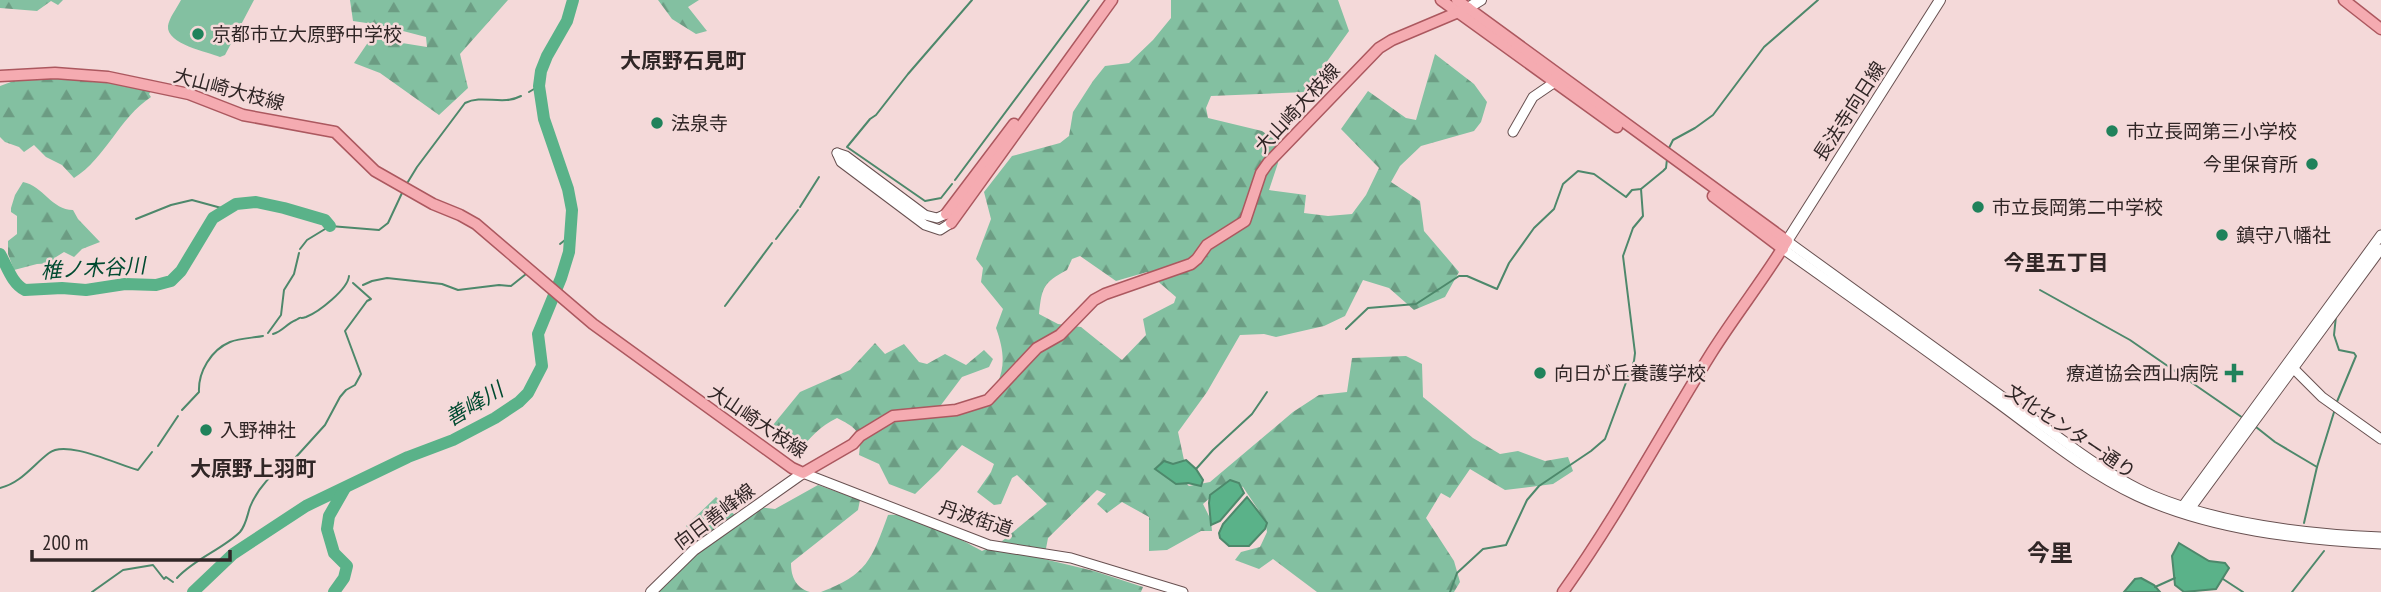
<svg xmlns="http://www.w3.org/2000/svg" width="2381" height="592" viewBox="0 0 2381 592" font-family="'PT Sans Narrow','Noto Sans JP',sans-serif">
  <style>
    .green { fill: #83c0a1 }
    .forest { fill: url(#forest-firs); fill-rule: evenodd }
    .water { fill: #5ab289; stroke: #4d886b; stroke-width: 2 }
    .lines { fill: none; stroke-linecap: round; stroke-linejoin: round }
    .stream { stroke: #4d886b; stroke-width: 2 }
    .river { stroke: #5ab289; stroke-width: 12 }
    .tertiary-casing { stroke: #685151; stroke-width: 11 }
    .secondary-casing { stroke: #685151; stroke-width: 12 }
    .primary-casing { stroke: #ac585f; stroke-width: 13 }
    .tertiary { stroke: #fff; stroke-width: 9 }
    .secondary { stroke: #fff; stroke-width: 10 }
    .primary { stroke: #f5abb1; stroke-width: 10 }
    .poi-dot { fill: #20825b; stroke: #f4d9d9; stroke-width: 2.5 }
    .labels { text-anchor: middle; dominant-baseline: central; stroke-width: 5; stroke-linejoin: round; paint-order: stroke }
    .poi-label { font-size: 19px; fill: #302626; stroke: #f4d9d9; text-anchor: start }
    .street-label { font-size: 19px; fill: #302626; stroke: #f4d9d9 }
    .neighbourhood-label { font-size: 21px; font-weight: bold; fill: #302626; stroke: #f4d9d9 }
    .water-label { font-size: 21px; font-style: italic; fill: #004a30; stroke: #f4d9d9 }
    .quarter-label { font-size: 23px; font-weight: bold; fill: #302626; stroke: #f4d9d9 }
  </style>
  <defs>
    <pattern id="forest-firs" width="22" height="20" patternUnits="userSpaceOnUse" patternTransform="scale(1.75)"><rect width="22" height="20" fill="#83c0a1"/><path d="M5 1l3.5 6h-7zM16 11l3.5 6h-7z" fill="#6c9c83"/></pattern>
  </defs>
  <rect width="100%" height="100%" fill="#f4d9d9"/>
  <path class="green" d="M181 0H254L225 55 220 57C208 52 166 44 168 26 169 18 177 8 181 0Z"/>
  <g class="forest">
    <path d="M0 0H63L58 5 51 1 37 11 0 8Z"/>
    <path d="M350 0H508L460 54 468 88 439 115 380 73 354 63 371 38 427 47 426 37 380 25 353 21Z"/>
    <path d="M658 0H699L688 7 707 31 696 34 672 19Z"/>
    <path d="M1171 0H1338L1349 31 1305 92 1211 96 1206 108 1208 118 1262 131 1278 142V163L1269 190 1306 195 1304 213 1328 216 1352 214 1366 195 1379 168 1341 129 1368 91 1406 118 1416 120 1435 54 1474 84 1487 102 1481 122 1474 131 1421 146 1400 166 1391 182 1420 201 1424 231 1459 272 1445 297 1414 310 1389 288 1363 280 1345 316 1324 326 1276 337 1264 334 1240 335 1207 392 1178 432 1184 460 1178 475 1189 486 1210 482 1293 412 1319 395 1347 392 1352 358 1406 356 1422 364 1423 397 1473 438 1500 454 1518 451 1545 461 1568 457 1573 471 1553 484 1505 490 1470 469 1450 498 1441 493 1426 518 1454 561 1460 582 1454 592H1317L1273 559 1259 569 1235 560 1241 552 1260 547 1267 532 1265 520 1243 487 1229 481 1203 504 1211 520 1212 531H1201L1167 550 1149 551V517L1122 502 1107 513 1097 504 1106 494 1097 490 1048 538 1044 559 1094 571 1143 587 1141 592H821C867 575 872 559 888 515 914 512 958 538 982 551L1001 542 1047 504 1017 475 1012 478 1001 504 994 505 977 492 991 472 994 464 962 445 939 471 915 494 889 484 879 464 859 455C862 432 857 428 837 418 820 426 810 438 798 452L773 425 800 392 850 370 875 343 885 354 904 344 919 362 927 364 945 354 966 365 984 350 993 359 989 367 962 377 941 405 947 414 983 406C1004 379 1008 361 996 328L1003 309 981 282 983 268 976 259 991 219 984 192 1012 156 1060 143 1069 136 1073 112 1093 81 1105 66 1129 63 1153 40 1171 18ZM1080 256 1116 281 1147 272 1176 297 1174 303 1143 319 1146 335 1122 360 1081 327 1058 324 1039 314C1042 287 1043 283 1067 270L1072 259Z"/>
    <path d="M90 74 151 91 149 94 151 97C119 118 106 158 74 178L62 165 46 157 34 145 24 152 19 147 5 142 0 137V86L19 79Z"/>
    <path d="M23 182C43 186 52 210 73 210L78 219 100 242 82 249 74 257 64 252 56 257 54 263 37 264 14 270 8 254V241L17 234V216L11 212V208L15 195Z"/>
    <path d="M818 485 860 500 858 510 791 563C791 577 796 588 810 592H656L699 539 686 526 716 497 740 520 759 507 775 509Z"/>
  </g>
  <g class="water">
    <path d="M1186 460 1196 469 1203 480 1201 486 1188 483 1176 484 1155 469 1164 461 1173 464Z"/>
    <path d="M1230 480 1239 483 1244 493 1220 521 1211 525 1209 503 1210 495Z"/>
    <path d="M1247 497 1267 523 1265 529 1249 546H1229L1220 538 1219 533 1223 524Z"/>
    <path d="M2179 543 2209 561 2225 563 2229 568 2216 589 2184 592 2175 585 2172 556Z"/>
    <path d="M2141 578 2154 585 2160 592H2124L2135 579Z"/>
  </g>
  <g class="lines">
    <g class="stream">
      <path d="M529 92 539 86"/>
      <path d="M1668 150 1673 140 1695 128 1713 115 1764 47 1818 0"/>
      <path d="M955 180 1089 0"/>
      <path d="M952 184 941 198 925 201 847 147 870 119 876 115 908 74 972 0"/>
      <path d="M406 185 417 167 465 103C483 94 502 106 521 96"/>
      <path d="M800 207 819 177"/>
      <path d="M136 219 171 205 192 200 225 209"/>
      <path d="M776 239 798 210"/>
      <path d="M560 244 570 236"/>
      <path d="M300 249 307 240 330 226 379 230 388 223 402 193"/>
      <path d="M363 285 372 281 387 278 442 284 458 290 499 285 511 286 526 274"/>
      <path d="M2040 290 2130 340 2243 418"/>
      <path d="M725 306 772 243"/>
      <path d="M2336 316 2334 335 2339 350 2354 353 2356 356 2336 404"/>
      <path d="M1346 329 1368 308 1416 304 1459 276H1467L1497 289 1509 263 1534 228 1554 209 1563 184 1578 171 1594 174 1626 197 1632 190 1641 189 1663 171 1666 168 1667 159"/>
      <path d="M268 333 281 315 284 290 294 274 299 253"/>
      <path d="M273 334C283 331 286 324 296 320 304 315 297 320 306 317 319 312 348 289 349 276"/>
      <path d="M182 410 199 392C198 372 211 350 230 342 240 338 253 338 263 336"/>
      <path d="M2256 427 2275 442 2317 467"/>
      <path d="M158 446 178 416"/>
      <path d="M296 457 325 425 340 397 346 390 355 385 361 374 345 331 367 301 371 299 353 283"/>
      <path d="M1196 469 1213 450 1252 414 1267 392"/>
      <path d="M0 488C21 483 33 465 49 453 66 439 118 465 138 470L152 452"/>
      <path d="M2304 523 2317 467 2335 409"/>
      <path d="M177 578C194 559 223 549 240 532 246 525 247 516 250 507 257 489 273 472 289 461"/>
      <path d="M2223 579 2243 592"/>
      <path d="M2155 587 2175 578"/>
      <path d="M92 592 123 570 153 565 164 579 166 577 173 582"/>
      <path d="M1450 592 1457 573 1483 549 1506 545 1527 500 1539 486 1591 451 1605 439 1634 361 1635 353 1623 256 1633 228 1643 216 1641 189"/>
      <path d="M2292 592 2324 551"/>
    </g>
    <g class="river">
      <path d="M0 254C7 266 12 284 25 290L62 288 86 290 125 284 156 285 171 281 181 271 213 218 236 204 256 202 284 208 325 220 330 226"/>
      <path d="M193 592 233 554 306 506 408 457 453 440 495 418 519 402 528 393 542 366 538 334 561 278 569 252 572 210 568 189 544 119 539 86 541 71 547 56 567 21 573 0"/>
      <path d="M334 592 344 578 347 566 334 553 327 529 329 516 345 488"/>
    </g>
    <defs>
      <g id="tertiary">
        <path d="M1513 132 1533 97 1555 82"/>
        <path d="M837 153 841 162 925 225 940 230 951 223"/>
        <path d="M837 153 846 156 925 215 937 218 946 214"/>
        <path d="M1787 241 2079 452C2103 469 2127 485 2154 496 2222 524 2308 534 2381 537"/>
        <path d="M1783 249C1852 298 1922 347 1991 398 2038 432 2084 471 2137 496 2211 530 2300 540 2381 544"/>
        <path d="M2290 365 2322 397 2381 439"/>
        <path d="M803 473 989 545 1071 558 1183 592"/>
        <path d="M2180 510 2381 235"/>
        <path d="M2187 513 2381 249"/>
      </g>
      <g id="secondary">
        <path d="M1468 8 1481 0"/>
        <path d="M1787 241 1940 0"/>
        <path d="M651 592 694 550 803 473"/>
      </g>
      <g id="primary">
        <path d="M1441 0 1617 127"/>
        <path d="M1457 0 1787 241C1764 279 1736 314 1712 352 1662 432 1618 515 1563 592"/>
        <path d="M2344 0 2381 29"/>
        <path d="M0 76 55 73 108 77 189 94 243 115 335 132 375 171 433 204 460 215 476 224 593 324 792 468 803 473 853 444 860 436 893 416 956 410 988 400 1037 348 1060 335 1094 300 1105 294 1191 264 1197 259 1207 245 1245 221 1261 173 1268 163 1379 48 1392 40 1468 8"/>
        <path d="M1713 196 1783 249"/>
        <path d="M946 214 1014 124"/>
        <path d="M951 223 1112 0"/>
      </g>
    </defs>
    <use href="#tertiary" class="tertiary-casing"/>
    <use href="#secondary" class="secondary-casing"/>
    <use href="#primary" class="primary-casing"/>
    <use href="#tertiary" class="tertiary"/>
    <use href="#secondary" class="secondary"/>
    <use href="#primary" class="primary"/>
  </g>
  <g class="poi-dot">
    <circle cx="198" cy="34" r="7"/>
    <circle cx="657" cy="123" r="7"/>
    <circle cx="2112" cy="131" r="7"/>
    <circle cx="2312" cy="164" r="7"/>
    <circle cx="1978" cy="207" r="7"/>
    <circle cx="2222" cy="235" r="7"/>
    <circle cx="1540" cy="373" r="7"/>
    <path d="M2230.5 362.5h7v7h7v7h-7v7h-7v-7h-7v-7h7z"/>
    <circle cx="206" cy="430" r="7"/>
  </g>
  <g class="labels">
    <g class="poi-label">
      <text x="212" y="34">京都市立大原野中学校</text>
      <text x="671" y="123">法泉寺</text>
      <text x="2126" y="131">市立長岡第三小学校</text>
      <text x="2298" y="164" text-anchor="end">今里保育所</text>
      <text x="1992" y="207">市立長岡第二中学校</text>
      <text x="2236" y="235">鎮守八幡社</text>
      <text x="1554" y="373">向日が丘養護学校</text>
      <text x="2218" y="373" text-anchor="end">療道協会西山病院</text>
      <text x="220" y="430">入野神社</text>
    </g>
    <g class="street-label">
      <text transform="translate(229 89) rotate(15)">大山崎大枝線</text>
      <text transform="translate(1297 108) rotate(-47)">大山崎大枝線</text>
      <text transform="translate(1849 111) rotate(-57)">長法寺向日線</text>
      <text transform="translate(758 421) rotate(34)">大山崎大枝線</text>
      <text transform="translate(2071 431) rotate(34)">文化センター通り</text>
      <text transform="translate(714 516) rotate(-37)">向日善峰線</text>
      <text transform="translate(976 518) rotate(18)">丹波街道</text>
    </g>
    <g class="neighbourhood-label">
      <text x="683" y="60">大原野石見町</text>
      <text x="2056" y="262">今里五丁目</text>
      <text x="253" y="468">大原野上羽町</text>
    </g>
    <g class="water-label">
      <text transform="translate(93 268) rotate(-3)">椎ノ木谷川</text>
      <text transform="translate(474 404) rotate(-31)">善峰川</text>
    </g>
    <g class="quarter-label">
      <text x="2050" y="552">今里</text>
    </g>
  </g>
  <path d="M32 550v10h198v-10" fill="none" stroke="#302626" stroke-width="3.5"/>
  <text x="42" y="550" font-size="21" fill="#302626" stroke="#f4d9d9" stroke-width="5" paint-order="stroke">200 m</text>
</svg>
